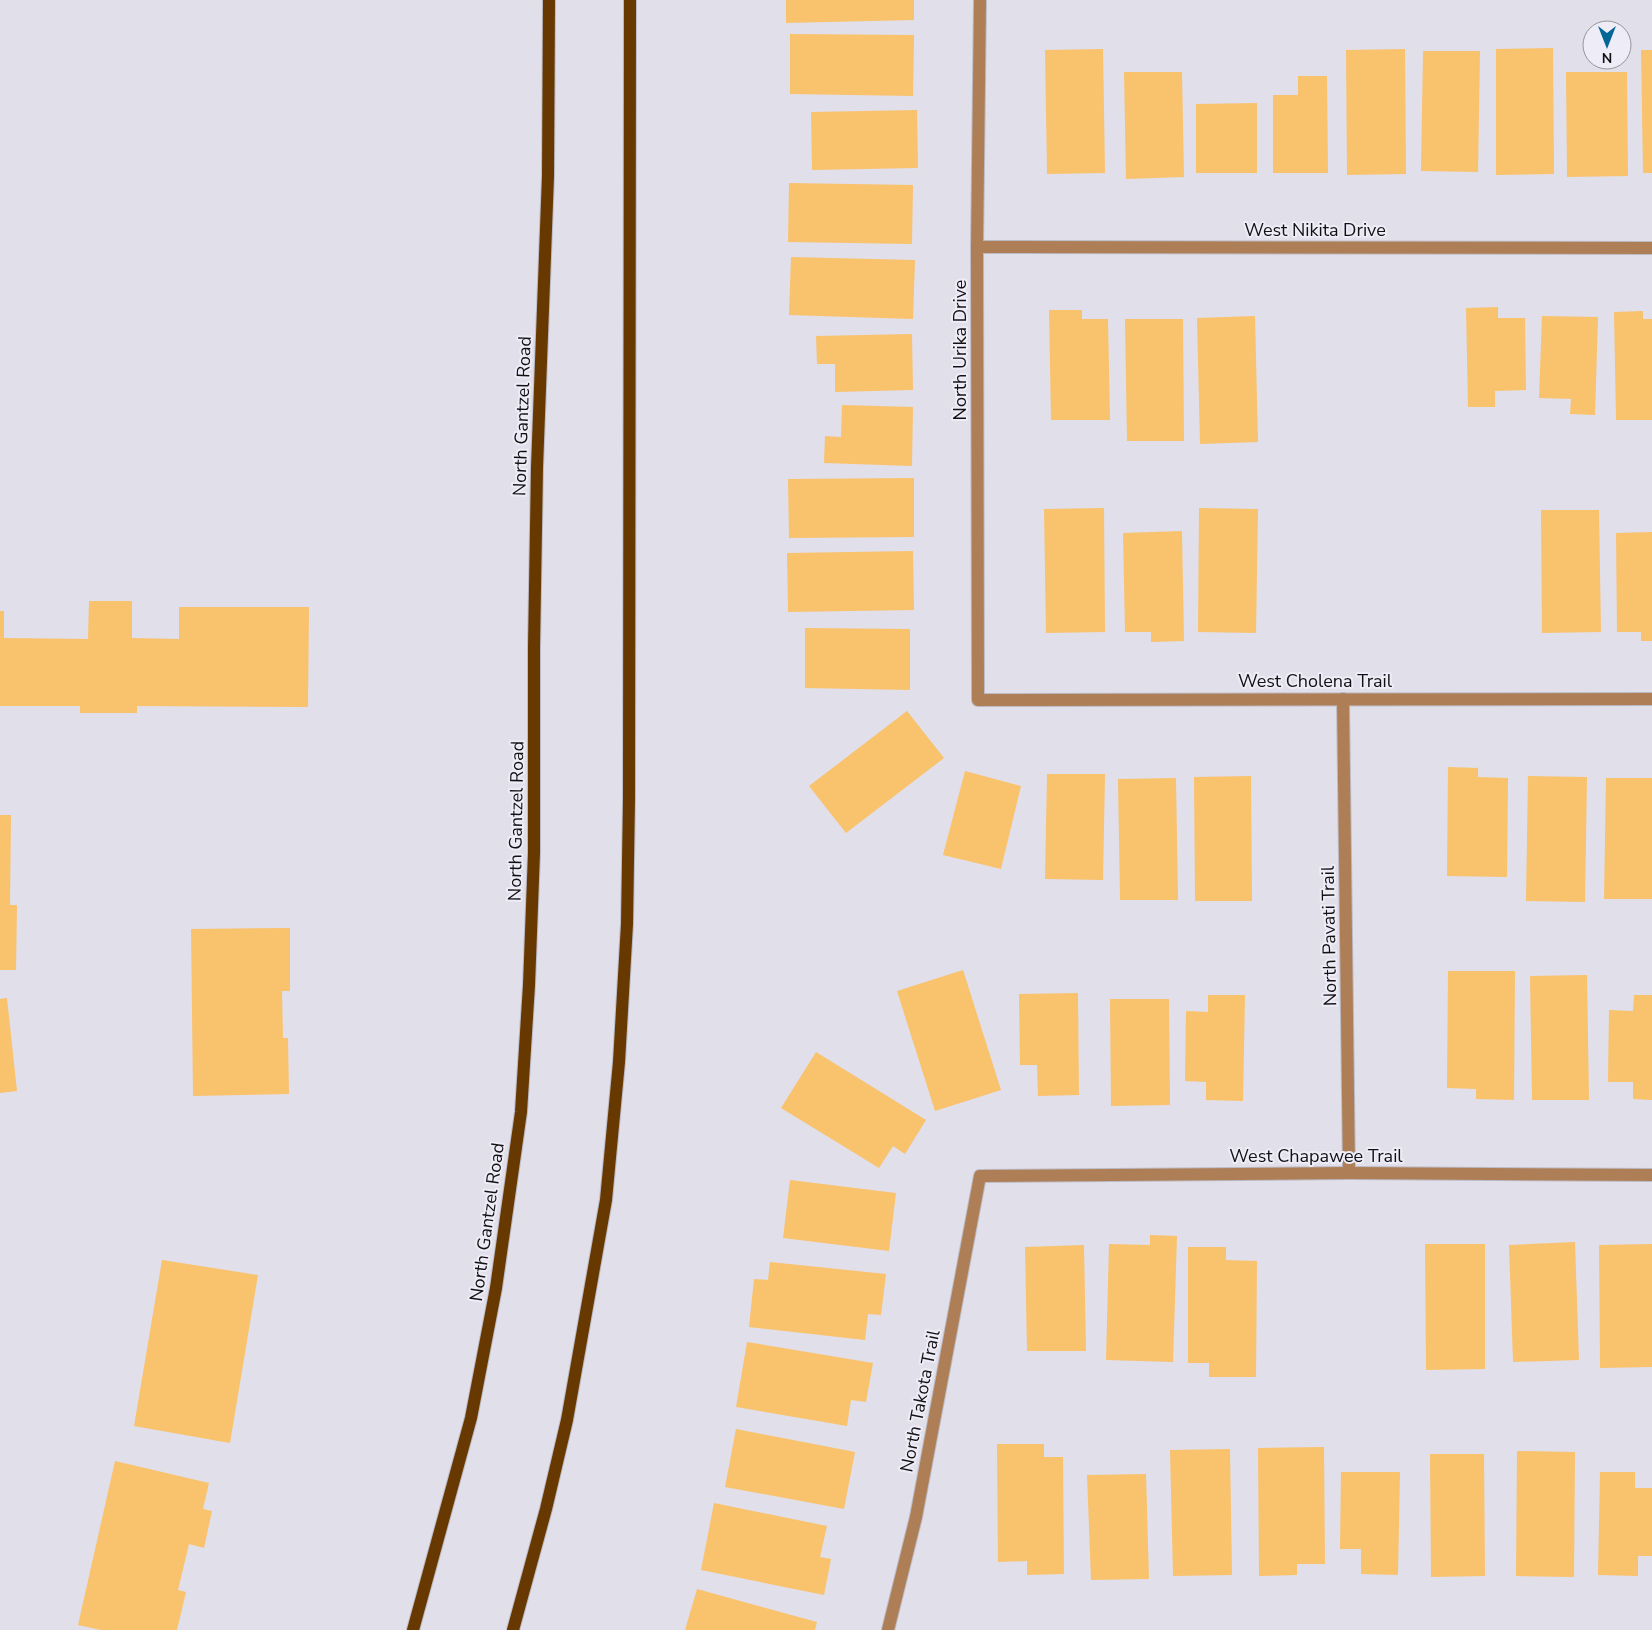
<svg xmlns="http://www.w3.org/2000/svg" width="1652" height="1630" viewBox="0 0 1652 1630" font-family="'Nunito Sans',sans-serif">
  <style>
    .building { fill: #f9c26d }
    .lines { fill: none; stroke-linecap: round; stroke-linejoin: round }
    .minor-casing { stroke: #bcbac3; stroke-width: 14 }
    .major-casing { stroke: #bcbac3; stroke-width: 14 }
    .minor { stroke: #ae7f56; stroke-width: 12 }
    .major { stroke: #673800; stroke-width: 12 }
    .labels { text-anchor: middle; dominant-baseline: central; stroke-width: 4; stroke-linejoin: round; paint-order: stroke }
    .street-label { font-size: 18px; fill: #121215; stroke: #eeecf6 }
  </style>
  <rect width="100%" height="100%" fill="#e1dfe9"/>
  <g class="building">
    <path d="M786 0H914V20L786 23Z"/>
    <path d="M790 34 914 35 913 96 790 94Z"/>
    <path d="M1553 48 1554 174 1496 175V49Z"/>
    <path d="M1103 49 1105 173 1047 174 1045 50Z"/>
    <path d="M1405 49 1406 174 1347 175 1346 50Z"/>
    <path d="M1641 50H1652V173H1643Z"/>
    <path d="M1423 51H1480L1478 172 1421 171Z"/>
    <path d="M1124 72H1182L1184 177 1126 179Z"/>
    <path d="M1566 72H1627L1628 176 1567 177Z"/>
    <path d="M1298 76H1327L1328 173H1273V95H1298Z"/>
    <path d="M1257 103V173H1196V104Z"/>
    <path d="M917 110 918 168 812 170 811 112Z"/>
    <path d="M789 183 913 185 912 244 788 242Z"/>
    <path d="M791 257 915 260 913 319 789 315Z"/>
    <path d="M1498 307V318H1525L1526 390 1495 391V407H1468L1466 308Z"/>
    <path d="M1049 310H1082V319H1108L1110 420H1051Z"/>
    <path d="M1643 311V319H1652V420H1616L1614 312Z"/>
    <path d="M1255 316 1258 442 1200 444 1197 318Z"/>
    <path d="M1542 316 1598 317 1595 415 1570 414 1571 399 1539 398Z"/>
    <path d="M1125 319H1183L1184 441H1127Z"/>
    <path d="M912 334 913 390 835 392V364H817L816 336Z"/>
    <path d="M842 405 913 407 912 466 824 463 825 436 841 437Z"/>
    <path d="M914 478V537L789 538 788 479Z"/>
    <path d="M1104 508 1105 632 1046 633 1044 509Z"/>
    <path d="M1199 508 1258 509 1256 633 1198 632Z"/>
    <path d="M1541 510H1599L1601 632 1542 633Z"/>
    <path d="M1182 531 1184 641 1151 642V632H1125L1123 533Z"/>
    <path d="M1652 532V641H1641V632H1617L1616 533Z"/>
    <path d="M913 551 914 610 788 612 787 553Z"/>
    <path d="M89 601H132V638L179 639V607H309L308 707 137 706V713H80V706H0V611H4V638L88 639Z"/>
    <path d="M805 628 910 629V690L805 688Z"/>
    <path d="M907 711 944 758 846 833 809 786Z"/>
    <path d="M1448 767 1478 768V777L1508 778 1507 877 1447 876Z"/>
    <path d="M965 771 1021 786 1001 869 943 855Z"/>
    <path d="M1047 774H1105L1103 880 1045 879Z"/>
    <path d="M1251 776 1252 901H1195L1194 777Z"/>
    <path d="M1528 776 1587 777 1585 902 1526 901Z"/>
    <path d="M1176 778 1178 900H1120L1118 779Z"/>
    <path d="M1606 778H1652V899H1604Z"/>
    <path d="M0 815H11L10 905H17L16 970H0Z"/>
    <path d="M290 928V991H282L283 1038H288L289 1094 193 1096 191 929Z"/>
    <path d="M963 970 1001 1090 935 1111 897 991Z"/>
    <path d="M1448 971H1515L1514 1100 1476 1099V1089L1447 1088Z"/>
    <path d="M1587 975 1589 1100H1532L1530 976Z"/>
    <path d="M1078 993 1079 1095 1038 1096 1037 1065H1020L1019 994Z"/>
    <path d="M1208 995H1245L1243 1101 1206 1100V1082L1185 1081 1186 1011 1208 1012Z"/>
    <path d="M1634 995H1652V1100L1633 1099V1082H1608L1609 1010 1633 1011Z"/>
    <path d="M7 998 17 1091 0 1093V999Z"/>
    <path d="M1110 999H1169L1170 1105 1111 1106Z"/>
    <path d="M816 1052 926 1120 905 1154 893 1146 879 1168 781 1108Z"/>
    <path d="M790 1180 896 1193 889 1251 783 1238Z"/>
    <path d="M1150 1235 1177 1236 1173 1362 1106 1360 1109 1244 1150 1245Z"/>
    <path d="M1575 1242 1579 1360 1513 1362 1509 1245Z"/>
    <path d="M1425 1244H1485V1369L1426 1370Z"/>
    <path d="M1652 1244V1367L1600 1368 1599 1245Z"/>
    <path d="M1084 1245 1086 1351H1027L1025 1247Z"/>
    <path d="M1188 1247H1226V1260L1257 1261 1256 1377H1209V1363H1188Z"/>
    <path d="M162 1260 258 1275 230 1443 134 1426Z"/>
    <path d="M770 1262 886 1274 881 1315 868 1314 865 1340 749 1327 754 1279 768 1280Z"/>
    <path d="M747 1342 873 1363 866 1402 851 1400 847 1426 736 1407Z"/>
    <path d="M736 1429 855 1452 844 1509 725 1487Z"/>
    <path d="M997 1444H1044V1457H1063L1064 1574 1027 1575V1561L998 1562Z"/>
    <path d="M1324 1447 1325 1564H1297V1575L1259 1576 1258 1448Z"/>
    <path d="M1230 1449 1232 1575 1173 1576 1170 1450Z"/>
    <path d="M1517 1451 1575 1452 1574 1577 1516 1576Z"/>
    <path d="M1430 1454H1484L1485 1576 1431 1577Z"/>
    <path d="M115 1461 209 1483 203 1509 212 1511 204 1548 189 1544 178 1590 186 1592 177 1630H101L78 1625Z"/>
    <path d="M1341 1472H1400L1398 1575 1361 1574V1549H1340Z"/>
    <path d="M1600 1472H1635V1488H1652V1556H1638V1576L1598 1575Z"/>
    <path d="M1146 1474 1149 1579 1091 1580 1087 1475Z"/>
    <path d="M714 1503 827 1526 820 1557 831 1559 824 1595 701 1570Z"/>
    <path d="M697 1589 817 1622 815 1630H685Z"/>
  </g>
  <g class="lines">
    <defs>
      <g id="minor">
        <path d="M980 0 977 247 978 700 1652 699"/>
        <path d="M977 247 1652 248"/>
        <path d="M1343 699 1349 1173"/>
        <path d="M888 1630 916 1517 980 1176 1349 1173 1652 1175"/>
      </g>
      <g id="major">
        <path d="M413 1630 471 1418 496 1288 521 1112 529 985 534 853V647L537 468 548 176 549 0"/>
        <path d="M513 1630 546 1509 567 1420 606 1200 619 1062 627 924 629 799 630 0"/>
      </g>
    </defs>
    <use href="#minor" class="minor-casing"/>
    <use href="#major" class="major-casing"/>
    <use href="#minor" class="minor"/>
    <use href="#major" class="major"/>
  </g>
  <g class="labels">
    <g class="street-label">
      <text x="1315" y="230">West Nikita Drive</text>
      <text transform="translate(960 350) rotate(-90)">North Urika Drive</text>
      <text transform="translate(522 416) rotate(-88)">North Gantzel Road</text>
      <text x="1315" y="681">West Cholena Trail</text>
      <text transform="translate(516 821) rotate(-89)">North Gantzel Road</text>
      <text transform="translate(1329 936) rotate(-91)">North Pavati Trail</text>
      <text x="1316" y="1156">West Chapawee Trail</text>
      <text transform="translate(487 1222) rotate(-82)">North Gantzel Road</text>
      <text transform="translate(920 1401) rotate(-79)">North Takota Trail</text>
    </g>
  </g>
  <g transform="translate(1607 45) rotate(180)"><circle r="24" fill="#eeecf6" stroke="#96959c"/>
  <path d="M0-4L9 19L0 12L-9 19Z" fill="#036695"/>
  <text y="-8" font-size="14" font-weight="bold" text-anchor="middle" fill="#121215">N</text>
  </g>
</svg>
